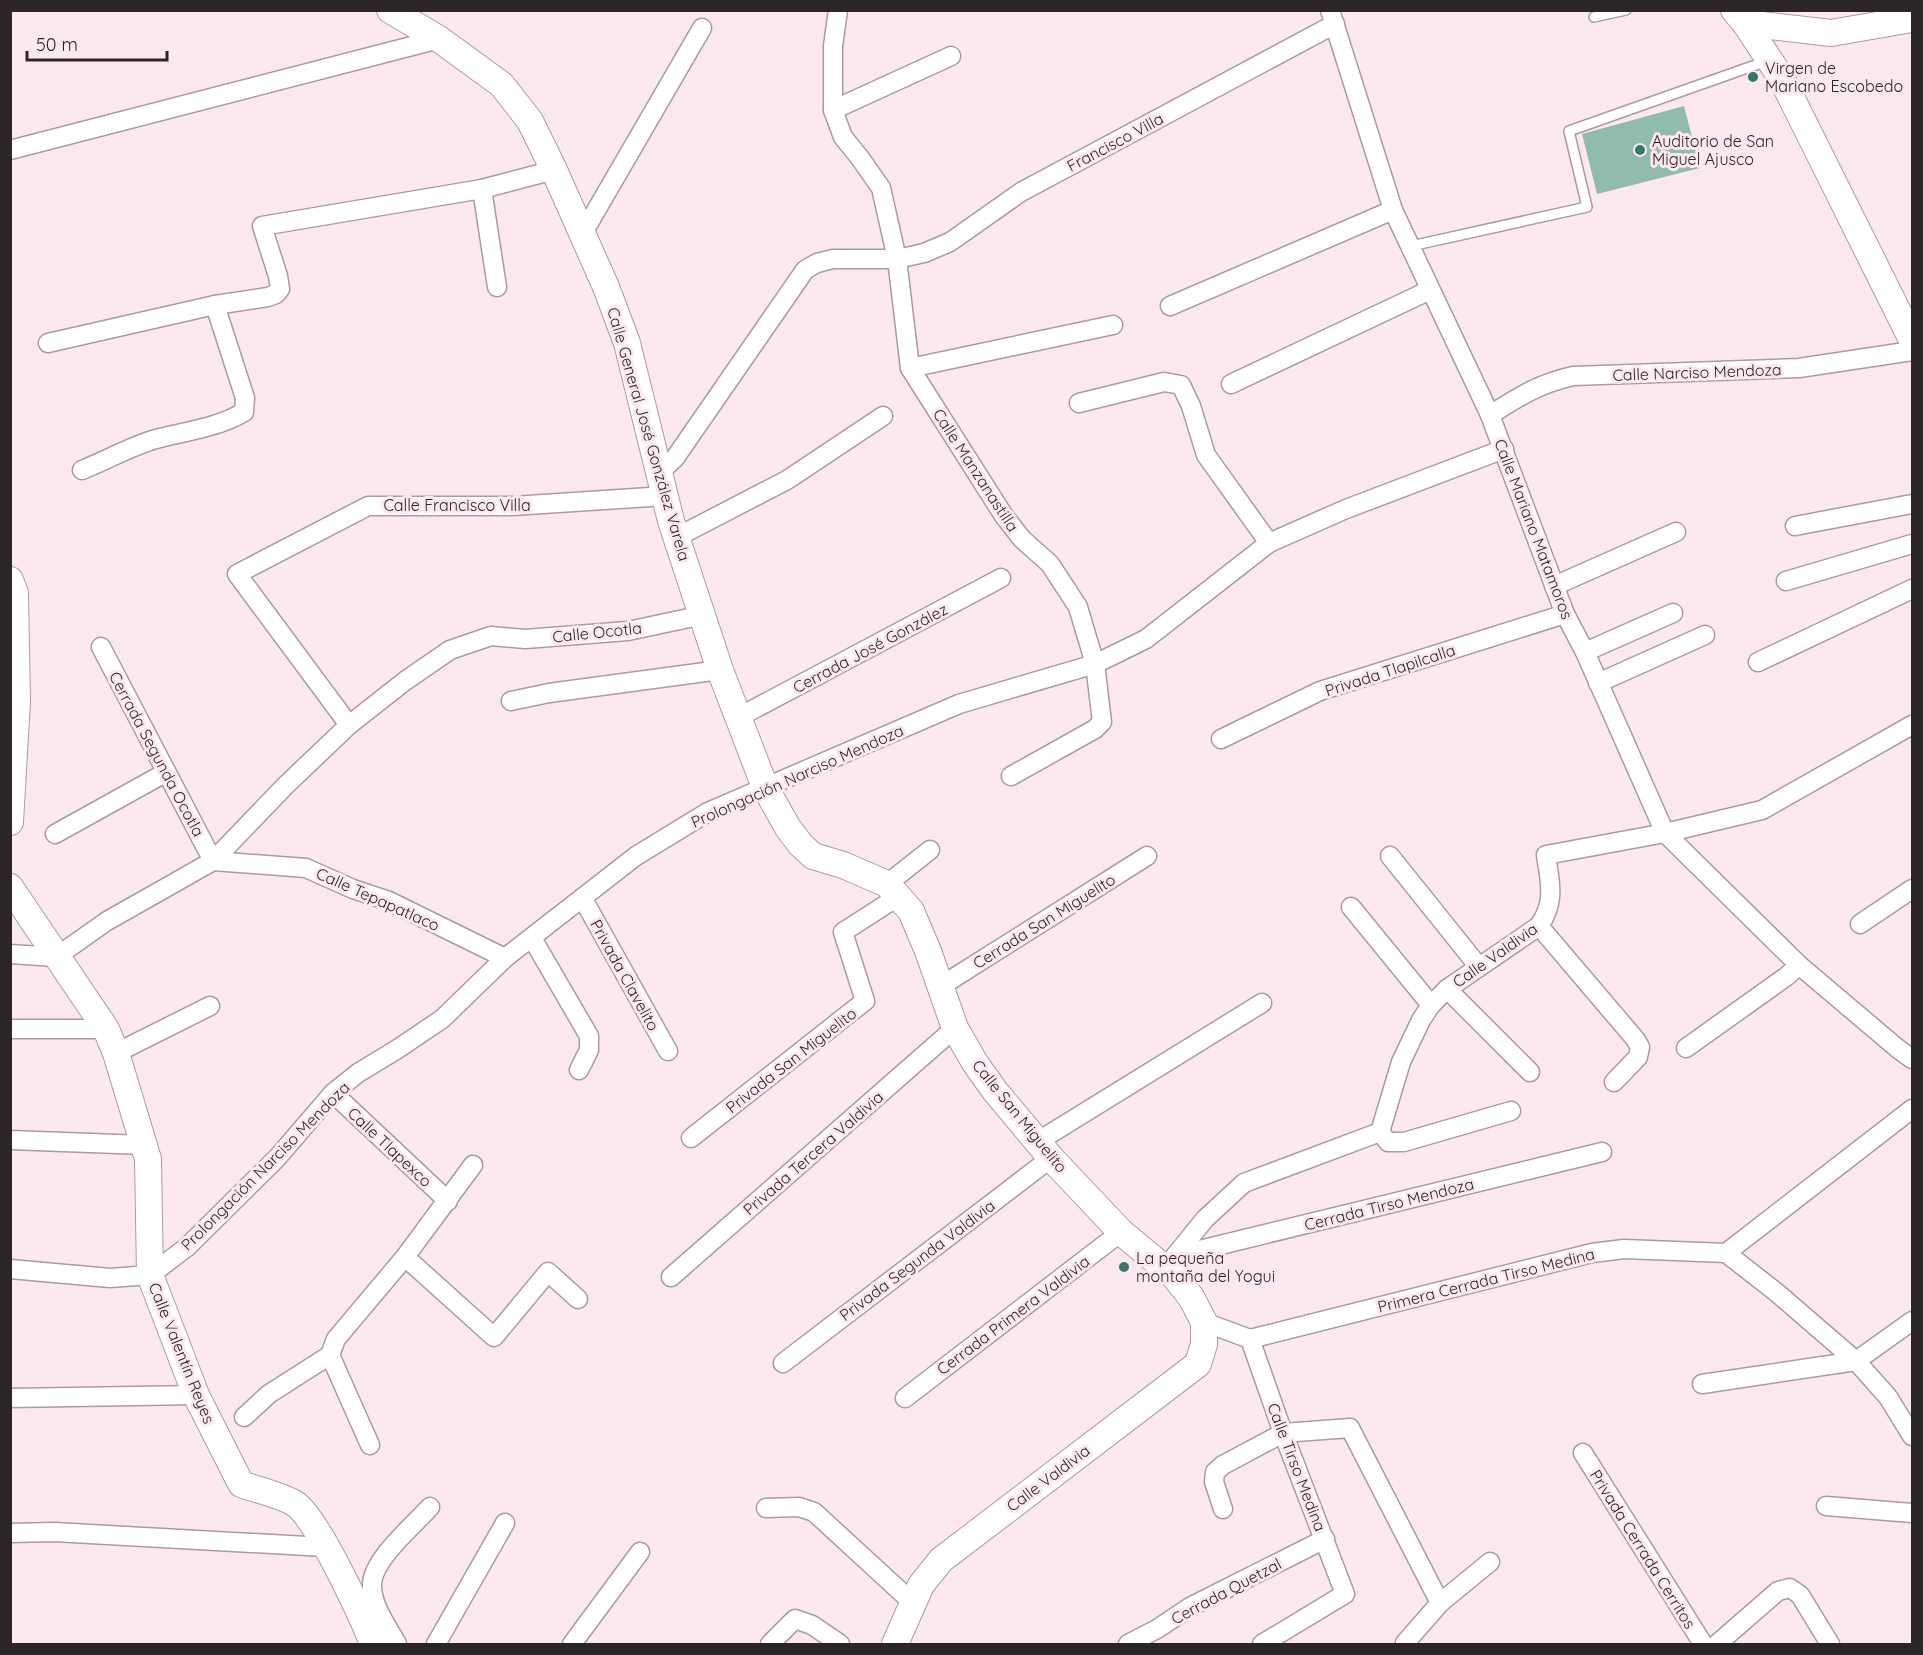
<svg xmlns="http://www.w3.org/2000/svg" width="1923" height="1655" viewBox="0 0 1923 1655" font-family="Quicksand,sans-serif">
  <style>
    .building { fill: #91bbaf }
    .lines { fill: none; stroke-linecap: round; stroke-linejoin: round }
    .lane-casing { stroke: #ac9aa2; stroke-width: 12 }
    .street-casing { stroke: #ac9aa2; stroke-width: 21 }
    .secondary-casing { stroke: #ac9aa2; stroke-width: 28 }
    .lane { stroke: #fff; stroke-width: 9 }
    .street { stroke: #fff; stroke-width: 18 }
    .secondary { stroke: #fff; stroke-width: 26 }
    .poi-dot { fill: #357768; stroke: #fce8f1; stroke-width: 2 }
    .labels { text-anchor: middle; dominant-baseline: central; stroke-width: 6; stroke-linejoin: round; paint-order: stroke }
    .poi-label { font-size: 16px; fill: #2c2528; stroke: #fce8f1; text-anchor: start }
    .street-label { font-size: 16px; fill: #2c2528; stroke: #fce8f1 }
  </style>
  <rect width="100%" height="100%" fill="#fce8f1"/>
  <path class="building" d="M1684 106 1700 168 1597 194 1582 134Z"/>
  <g class="lines">
    <defs>
      <g id="lane">
        <path d="M1594 17 1626 10"/>
        <path d="M1411 246 1587 207 1569 131 1767 61"/>
      </g>
      <g id="street">
        <path d="M838 10 833 46V110L843 137 860 158 881 188 897 259 910 368 1004 516 1022 539 1050 564 1078 607 1095 664 1102 722 1095 729 1011 776"/>
        <path d="M1330 10 1393 210 1490 415 1565 614 1585 652 1665 833 1799 965 1897 1048 1912 1059"/>
        <path d="M833 110 951 56"/>
        <path d="M10 150 439 39"/>
        <path d="M482 189 497 287"/>
        <path d="M583 233 702 28"/>
        <path d="M1170 306 1393 210"/>
        <path d="M48 343 215 305 268 297 276 294 280 289 278 276 262 226 482 189 554 170"/>
        <path d="M910 368 1113 325"/>
        <path d="M1231 384 1430 290"/>
        <path d="M1079 403 1164 382 1181 385 1191 406 1206 455 1269 543"/>
        <path d="M1490 415C1520 396 1538 384 1573 376L1799 368 1912 351"/>
        <path d="M82 470C105 461 137 443 160 438 188 431 219 427 244 412L245 398 215 305"/>
        <path d="M659 473 675 458 805 270 817 263 833 259H897L924 253 950 242 1021 192 1335 24"/>
        <path d="M1795 526 1912 504"/>
        <path d="M677 537 787 480 883 416"/>
        <path d="M1786 581 1912 544"/>
        <path d="M1554 586 1676 532"/>
        <path d="M101 647 213 861 285 786 349 725 405 681 450 650 491 636 525 639 628 631 703 615"/>
        <path d="M1585 652 1673 613"/>
        <path d="M1758 662 1912 589"/>
        <path d="M1598 683 1705 635"/>
        <path d="M511 701 549 693 720 670"/>
        <path d="M739 717 1001 578"/>
        <path d="M349 725 237 574 368 506H513L665 496"/>
        <path d="M1221 739 1320 691 1565 614"/>
        <path d="M55 834 165 773"/>
        <path d="M1390 856 1479 967"/>
        <path d="M887 884 930 850"/>
        <path d="M583 899 668 1051"/>
        <path d="M1351 907 1431 1005"/>
        <path d="M1860 924 1912 889"/>
        <path d="M1539 926 1636 1040 1640 1047 1638 1057 1614 1082"/>
        <path d="M532 938 589 1036V1050L579 1070"/>
        <path d="M10 954 56 957 107 921 213 861 306 868 353 889 389 901 505 958"/>
        <path d="M941 986 1147 856"/>
        <path d="M1447 989 1530 1072"/>
        <path d="M10 1029H106"/>
        <path d="M1686 1048 1787 976 1799 965"/>
        <path d="M116 1053 210 1006"/>
        <path d="M333 1093 448 1201"/>
        <path d="M1380 1132 1388 1142H1404L1511 1111"/>
        <path d="M691 1138 865 1001 843 932 899 896"/>
        <path d="M10 1140 144 1145"/>
        <path d="M1037 1142 1262 1003"/>
        <path d="M1726 1253 1776 1292 1856 1361 1888 1397 1912 1436"/>
        <path d="M1726 1253 1912 1109"/>
        <path d="M1175 1256 1602 1152"/>
        <path d="M405 1257 494 1337 548 1272 578 1299"/>
        <path d="M10 1269 110 1278 150 1275 187 1247 277 1158 333 1093 358 1073 396 1050 442 1019 505 958 636 856 708 812 959 704 1095 664 1146 639 1269 543 1346 509 1504 449"/>
        <path d="M1174 1276 1175 1256 1205 1219 1244 1183 1380 1132 1401 1062 1421 1020 1431 1005 1447 989 1539 926C1556 901 1550 883 1546 855L1665 833 1762 810 1912 725"/>
        <path d="M671 1277 955 1028"/>
        <path d="M1204 1322 1250 1339"/>
        <path d="M1250 1339 1592 1253 1624 1249 1726 1253"/>
        <path d="M1250 1339 1283 1433 1345 1594 1262 1644"/>
        <path d="M330 1355 370 1445"/>
        <path d="M783 1363 1051 1158"/>
        <path d="M1702 1384 1856 1361 1912 1321"/>
        <path d="M10 1398 196 1395"/>
        <path d="M905 1398 1121 1232"/>
        <path d="M244 1417 269 1394 330 1355 336 1339 405 1257 473 1165"/>
        <path d="M1583 1453 1703 1644"/>
        <path d="M1826 1506 1912 1513"/>
        <path d="M766 1508 799 1507 814 1512 912 1602"/>
        <path d="M1223 1509 1214 1482 1215 1472 1223 1465 1283 1433 1350 1428 1440 1603"/>
        <path d="M10 1533 54 1532 325 1547"/>
        <path d="M1405 1643 1440 1603 1490 1562"/>
        <path d="M397 1644C388 1627 371 1605 372 1584 373 1559 414 1525 430 1507"/>
        <path d="M436 1644 505 1523"/>
        <path d="M572 1644 640 1552"/>
        <path d="M770 1644 795 1619 812 1625 840 1644"/>
        <path d="M1128 1644 1157 1629 1190 1607 1325 1539"/>
        <path d="M1717 1644 1778 1591 1790 1588 1800 1595 1830 1644"/>
      </g>
      <g id="secondary">
        <path d="M390 10 439 39 502 85 530 121 554 170 606 287 627 343 671 521 720 670 765 787 788 828 801 845 813 856 843 865 887 884 911 911 928 951 955 1028 975 1063 995 1091 1051 1158 1121 1232 1174 1276 1191 1297 1204 1322V1344L1198 1364 941 1560 921 1585 895 1644"/>
        <path d="M1734 10 1745 23 1782 79 1912 340"/>
        <path d="M1745 23 1831 33 1912 19"/>
        <path d="M10 580 15 593 17 701 10 822"/>
        <path d="M10 887 106 1029 116 1053 148 1159 150 1275 196 1395 241 1484C257 1490 278 1494 294 1503 316 1515 363 1618 373 1644"/>
      </g>
    </defs>
    <use href="#lane" class="lane-casing"/>
    <use href="#street" class="street-casing"/>
    <use href="#secondary" class="secondary-casing"/>
    <use href="#lane" class="lane"/>
    <use href="#street" class="street"/>
    <use href="#secondary" class="secondary"/>
  </g>
  <g class="poi-dot">
    <circle cx="1753" cy="77" r="6"/>
    <circle cx="1640" cy="150" r="6"/>
    <circle cx="1124" cy="1267" r="6"/>
  </g>
  <g class="labels">
    <g class="poi-label">
      <text x="1765" y="68">Virgen de<tspan x="1765" dy="18">Mariano Escobedo</tspan></text>
      <text x="1652" y="141">Auditorio de San<tspan x="1652" dy="18">Miguel Ajusco</tspan></text>
      <text x="1136" y="1258">La pequeña<tspan x="1136" dy="18">montaña del Yogui</tspan></text>
    </g>
    <g class="street-label">
      <text transform="translate(1115 142) rotate(-28)">Francisco Villa</text>
      <text transform="translate(1697 372) rotate(-2)">Calle Narciso Mendoza</text>
      <text transform="translate(649 434) rotate(74)">Calle General José González Varela</text>
      <text transform="translate(976 470) rotate(57)">Calle Manzanastilla</text>
      <text x="457" y="505">Calle Francisco Villa</text>
      <text transform="translate(1534 529) rotate(69)">Calle Mariano Matamoros</text>
      <text transform="translate(597 632) rotate(-6)">Calle Ocotla</text>
      <text transform="translate(870 648) rotate(-28)">Cerrada José González</text>
      <text transform="translate(1390 670) rotate(-18)">Privada Tlapilcalla</text>
      <text transform="translate(157 754) rotate(62)">Cerrada Segunda Ocotla</text>
      <text transform="translate(797 776) rotate(-24)">Prolongación Narciso Mendoza</text>
      <text transform="translate(378 899) rotate(24)">Calle Tepapatlaco</text>
      <text transform="translate(1044 921) rotate(-32)">Cerrada San Miguelito</text>
      <text transform="translate(1495 955) rotate(-35)">Calle Valdivia</text>
      <text transform="translate(625 975) rotate(61)">Privada Clavelito</text>
      <text transform="translate(791 1060) rotate(-38)">Privada San Miguelito</text>
      <text transform="translate(1020 1116) rotate(51)">Calle San Miguelito</text>
      <text transform="translate(390 1147) rotate(43)">Calle Tlapexco</text>
      <text transform="translate(813 1153) rotate(-41)">Privada Tercera Valdivia</text>
      <text transform="translate(265 1166) rotate(-45)">Prolongación Narciso Mendoza</text>
      <text transform="translate(1389 1204) rotate(-14)">Cerrada Tirso Mendoza</text>
      <text transform="translate(917 1260) rotate(-37)">Privada Segunda Valdivia</text>
      <text transform="translate(1486 1280) rotate(-14)">Primera Cerrada Tirso Medina</text>
      <text transform="translate(1013 1315) rotate(-37)">Cerrada Primera Valdivia</text>
      <text transform="translate(182 1353) rotate(68)">Calle Valentín Reyes</text>
      <text transform="translate(1297 1467) rotate(69)">Calle Tirso Medina</text>
      <text transform="translate(1048 1478) rotate(-37)">Calle Valdivia</text>
      <text transform="translate(1643 1549) rotate(58)">Privada Cerrada Cerritos</text>
      <text transform="translate(1226 1591) rotate(-28)">Cerrada Quetzal</text>
    </g>
  </g>
  <rect width="1923" height="1655" fill="none" stroke="#2c2528" stroke-width="24"/>
  <path d="M27 51v9h140v-9" fill="none" stroke="#2c2528" stroke-width="3"/>
  <text x="36" y="51" font-size="18" fill="#2c2528" stroke="#fce8f1" stroke-width="4.5" paint-order="stroke">50 m</text>
</svg>
